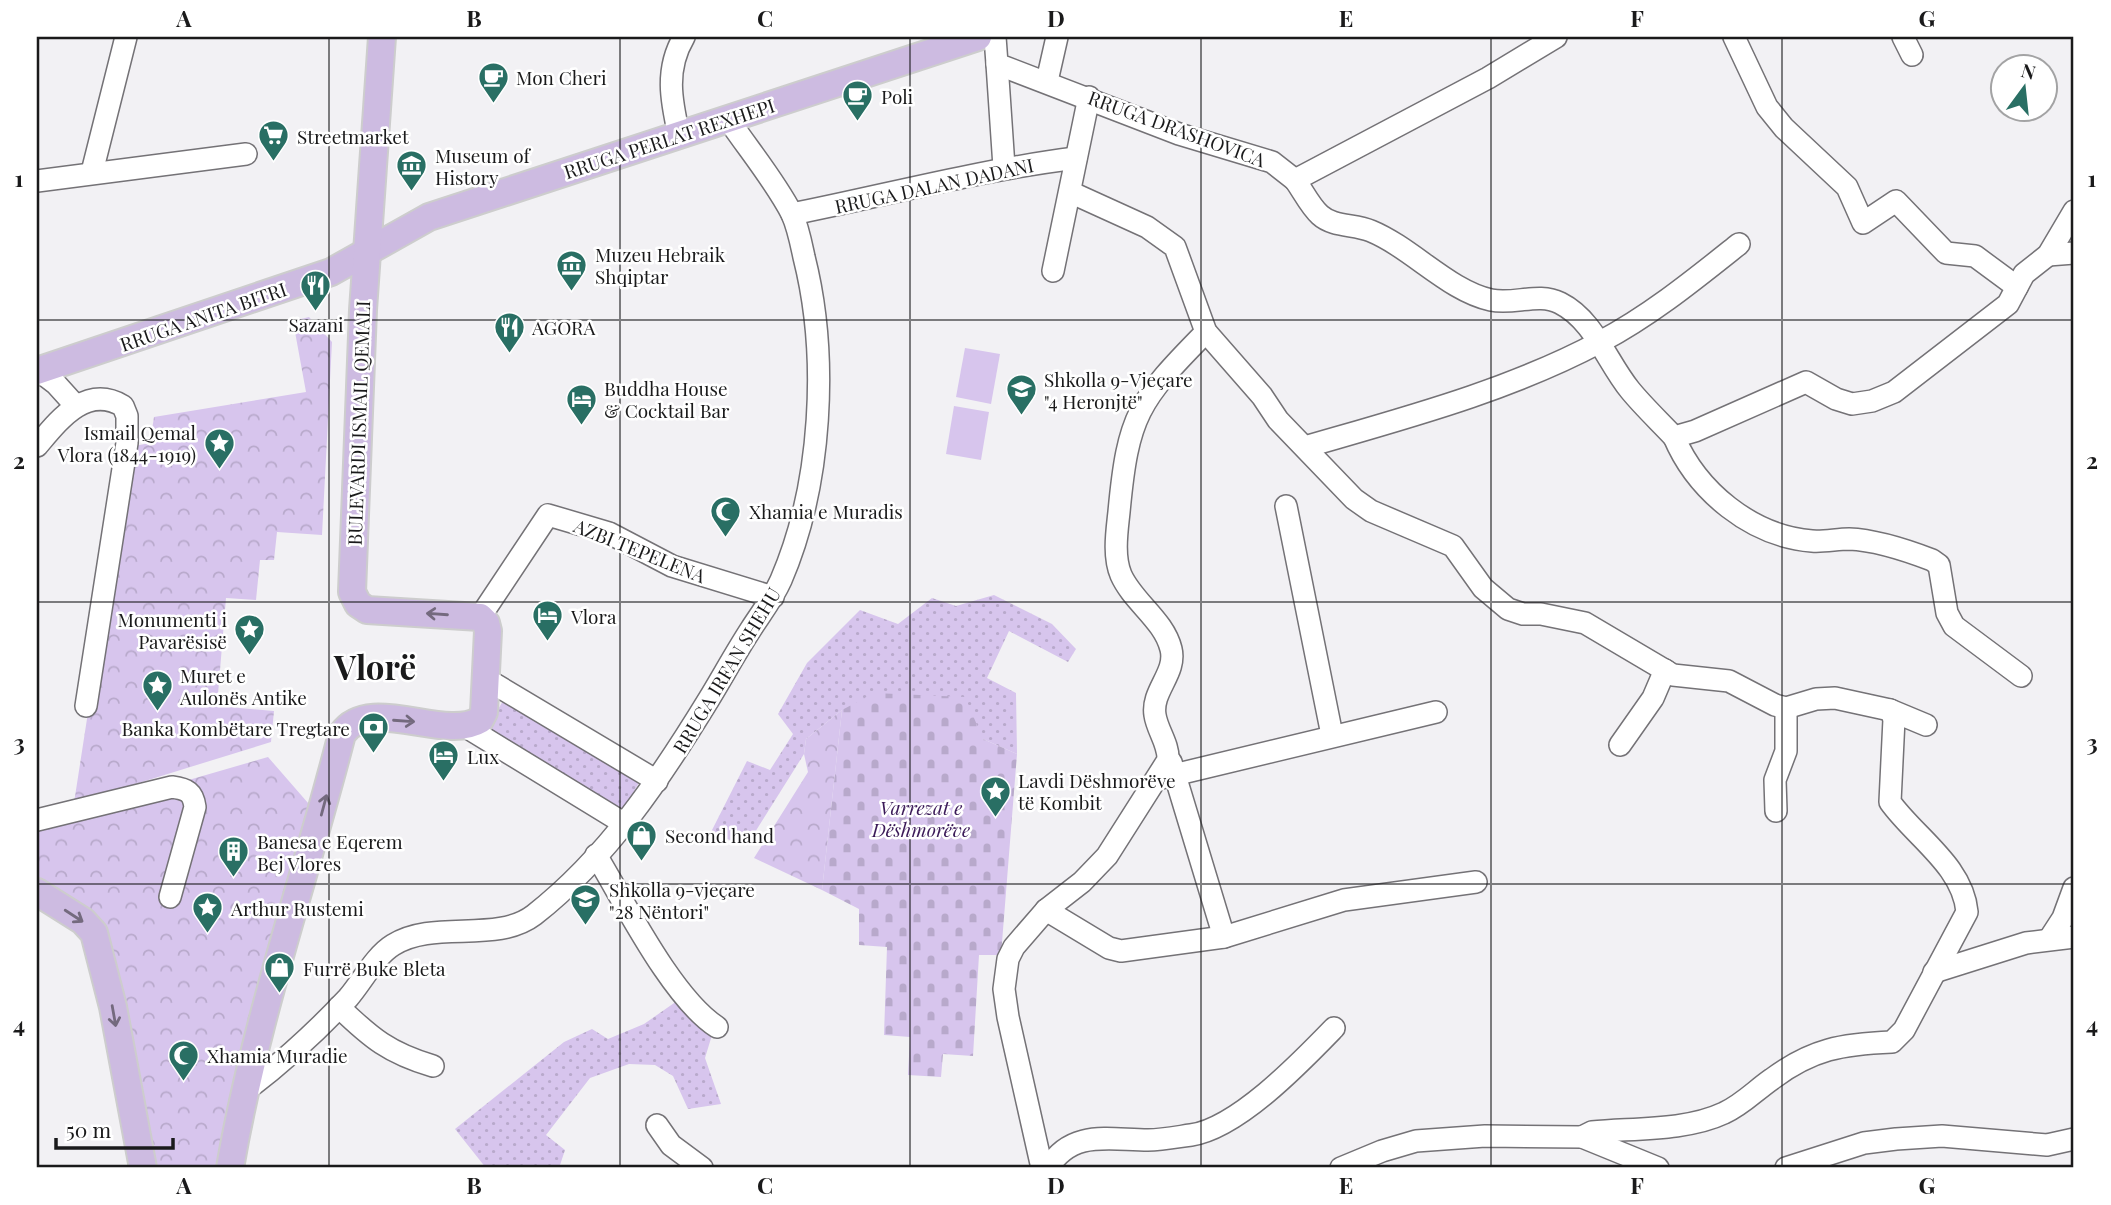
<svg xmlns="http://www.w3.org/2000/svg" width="2111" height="1205" viewBox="0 0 2111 1205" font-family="'Playfair Display',serif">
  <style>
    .grass { fill: url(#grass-dots) }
    .cemetery { fill: url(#cemetery-stones) }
    .park { fill: url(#park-crowns) }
    .garden { fill: #d7c5ed }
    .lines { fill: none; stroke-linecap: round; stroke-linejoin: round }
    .minor-casing { stroke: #747276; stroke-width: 24 }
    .major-casing { stroke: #cdcdcd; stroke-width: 30 }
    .minor { stroke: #fff; stroke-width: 21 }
    .major { stroke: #cdbbe1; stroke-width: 26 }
    .oneway { stroke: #746a7e }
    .grid { fill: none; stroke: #1a1a1b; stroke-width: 2; stroke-opacity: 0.55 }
    .labels { text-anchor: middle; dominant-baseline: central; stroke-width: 5; stroke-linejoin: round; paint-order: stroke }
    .poi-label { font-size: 19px; fill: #1a1a1b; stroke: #fff; text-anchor: start }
    .street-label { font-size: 19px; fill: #1a1a1b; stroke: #fff }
    .park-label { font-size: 19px; font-style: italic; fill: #3b1a58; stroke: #fff }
    .town-label { font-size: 33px; font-weight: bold; fill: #1a1a1b; stroke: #fff }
    .neatline { fill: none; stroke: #1a1a1b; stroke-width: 2.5 }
    .grid-label { font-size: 23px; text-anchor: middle; font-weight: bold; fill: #1a1a1b }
  </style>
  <defs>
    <pattern id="grass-dots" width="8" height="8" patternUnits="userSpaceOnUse" patternTransform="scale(1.75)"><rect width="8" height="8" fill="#d7c5ed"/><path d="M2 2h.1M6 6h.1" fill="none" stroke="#b8a9cb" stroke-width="1.8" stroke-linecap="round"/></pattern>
    <pattern id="cemetery-stones" width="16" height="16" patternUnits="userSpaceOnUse" patternTransform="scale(1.75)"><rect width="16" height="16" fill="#d7c5ed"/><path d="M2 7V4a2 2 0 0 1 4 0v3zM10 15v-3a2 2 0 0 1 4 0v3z" fill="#b8a9cb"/></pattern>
    <pattern id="park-crowns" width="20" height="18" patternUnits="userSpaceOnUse" patternTransform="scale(1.75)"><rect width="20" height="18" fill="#d7c5ed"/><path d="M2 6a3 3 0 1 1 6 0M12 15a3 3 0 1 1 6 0" fill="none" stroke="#b8a9cb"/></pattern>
  </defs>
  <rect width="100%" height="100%" fill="#f2f1f4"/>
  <g class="grass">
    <path d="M994 595 1052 624 1076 649 1068 662 1009 631 987 678 1016 693 1017 754 983 739 842 710 806 739 804 754 747 845 710 834 747 761 770 770 793 734 778 714 807 663 860 610 898 624 932 598 956 606Z"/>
    <path d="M504 699 640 781 621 813 485 732Z"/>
    <path d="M677 1001 712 1035 705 1058 721 1104 688 1109 673 1076 655 1065 629 1064 590 1078 546 1135 565 1150 559 1168H486L455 1129 564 1042 592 1029 608 1039 644 1024Z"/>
  </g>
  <path class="cemetery" d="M874 693 965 697 983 739 1017 754 1001 955H979L973 1056 943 1054 941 1077 908 1075 910 1037 884 1035 887 947 859 945V909L822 890 842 710Z"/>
  <g class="park">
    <path d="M309 317 332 342 322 535 277 532 274 560H260L256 600 226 598 217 706 274 711 271 742 74 803 129 447 150 443 154 417 306 392 293 321Z"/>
    <path d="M842 710 822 890 754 858 808 772 804 754 806 739Z"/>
    <path d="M268 757 315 811 223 1168H158L99 926 37 882V824Z"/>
  </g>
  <g class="garden">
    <path d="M965 348 1000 354 991 404 956 397Z"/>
    <path d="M954 406 989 412 981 460 946 454Z"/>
  </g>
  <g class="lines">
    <defs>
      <g id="minor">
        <path d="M995 37 997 64 1179 134 1272 162 1295 180 1488 78 1556 37"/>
        <path d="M1734 37 1767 107 1784 128 1847 187 1863 223 1896 201 1946 253 1975 256 2017 287"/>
        <path d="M1903 37 1912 55"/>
        <path d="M997 64 1004 167"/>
        <path d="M1047 81 1057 37"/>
        <path d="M679 135C671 100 665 69 684 37"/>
        <path d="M92 172 126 37"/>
        <path d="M1295 180C1303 191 1310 206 1320 215 1333 227 1355 224 1371 231 1412 248 1449 291 1491 300 1514 305 1539 292 1560 303 1594 320 1607 362 1630 390 1643 406 1659 421 1674 437L1695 431 1806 382 1836 399 1852 404 1872 401 1894 392 2008 304 2024 274 2048 255 2074 211"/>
        <path d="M37 181 246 154"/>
        <path d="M1070 192 1147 227 1175 247 1206 332 1262 396 1278 420 1354 499 1371 511 1453 546 1483 588 1508 609 1523 614H1541L1585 623 1673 675 1729 681 1775 705 1786 708 1816 699 1835 698 1890 710 1894 719 1890 802C1915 837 1963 866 1967 912L1904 1030 1892 1042C1842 1044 1812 1049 1772 1079 1756 1090 1742 1105 1724 1113 1686 1131 1633 1128 1592 1132L1582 1137"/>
        <path d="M792 214C887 195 980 170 1076 158"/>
        <path d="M2048 255 2074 253"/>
        <path d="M1053 271 1089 97"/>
        <path d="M39 371 56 384 75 405"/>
        <path d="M1674 437C1697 491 1751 536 1812 541 1824 542 1837 539 1849 539 1876 540 1906 550 1932 560L1939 565 1947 613 1954 626 2021 676"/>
        <path d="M37 446C59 420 86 384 123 406L127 416V443L86 706"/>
        <path d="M1305 447C1405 418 1508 391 1600 342 1651 315 1695 279 1739 244"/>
        <path d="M1286 506 1332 735"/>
        <path d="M480 617 548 515 609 533 672 566 773 597"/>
        <path d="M486 679 657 781"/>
        <path d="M1890 710 1926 725"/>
        <path d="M463 725 625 824"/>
        <path d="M1620 745 1653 698 1665 670"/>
        <path d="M1171 762 1224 937"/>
        <path d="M1157 779 1436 712"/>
        <path d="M1776 811 1775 780 1786 751V708"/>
        <path d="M37 820 172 787C187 789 193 792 195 807L170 897"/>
        <path d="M596 855C625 903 672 998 717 1027"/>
        <path d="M1046 910 1109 948 1121 951 1224 937 1344 900 1476 882"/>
        <path d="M2050 938 2063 918 2074 888"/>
        <path d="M1934 972 2026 943 2074 937"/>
        <path d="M339 1007C371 1038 389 1053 433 1066"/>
        <path d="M245 1091C282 1063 316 1032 348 998 362 982 375 956 393 945 434 919 496 944 534 915 608 857 660 779 709 699 723 676 736 652 751 629 762 612 773 598 781 580 822 485 829 356 804 257 801 243 798 227 792 214 775 181 749 150 728 119"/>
        <path d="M657 1125 671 1145 702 1168"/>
        <path d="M1042 1168 1008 1017 1004 989 1008 959 1014 947 1046 910 1082 882 1107 856 1168 760C1169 744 1157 730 1155 715 1151 691 1177 673 1171 649 1164 620 1133 602 1121 575 1113 556 1117 531 1119 512 1128 415 1138 401 1206 332"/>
        <path d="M1048 1168C1072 1129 1109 1140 1148 1140 1162 1140 1177 1137 1191 1135 1238 1128 1301 1062 1334 1028"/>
        <path d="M1341 1168 1382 1151 1416 1141 1485 1136 1582 1137 1658 1168"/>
        <path d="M1786 1168 1864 1143 1896 1139 1942 1136 2047 1145 2074 1139"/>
      </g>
      <g id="major">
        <path d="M37 371 331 272 429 217 978 37"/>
        <path d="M37 892 83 921 94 933 113 1007 143 1168"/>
        <path d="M230 1168C255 1021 305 879 342 734 369 694 444 742 480 720L484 712 488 631 486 623 480 617 367 610 358 604 352 592 363 310 382 37"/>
      </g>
    </defs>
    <use href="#minor" class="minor-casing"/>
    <use href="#major" class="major-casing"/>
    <use href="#minor" class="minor"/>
    <use href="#major" class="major"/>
  </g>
  <defs><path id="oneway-shaft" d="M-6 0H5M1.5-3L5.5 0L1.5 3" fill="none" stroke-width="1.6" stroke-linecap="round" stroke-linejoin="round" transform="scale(1.75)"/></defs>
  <g class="oneway">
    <use href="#oneway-shaft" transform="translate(437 614) rotate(-176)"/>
    <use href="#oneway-shaft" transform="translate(404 721) rotate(4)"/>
    <use href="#oneway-shaft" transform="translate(324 805) rotate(-75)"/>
    <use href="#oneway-shaft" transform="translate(74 916) rotate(33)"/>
    <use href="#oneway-shaft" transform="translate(114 1016) rotate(80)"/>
  </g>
  <path class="grid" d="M329 37V1168M620 37V1168M910 37V1168M1201 37V1168M1491 37V1168M1782 37V1168M37 320H2074M37 602H2074M37 884H2074"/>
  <defs>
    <symbol id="cafe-pin" viewBox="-11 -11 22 30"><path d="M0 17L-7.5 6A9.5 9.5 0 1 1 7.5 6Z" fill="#296f64" stroke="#fff"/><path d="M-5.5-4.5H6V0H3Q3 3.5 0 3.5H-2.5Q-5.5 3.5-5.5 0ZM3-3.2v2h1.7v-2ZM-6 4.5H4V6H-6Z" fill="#fff"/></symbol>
    <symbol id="supermarket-pin" viewBox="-11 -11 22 30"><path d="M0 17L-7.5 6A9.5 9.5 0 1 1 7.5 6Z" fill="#296f64" stroke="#fff"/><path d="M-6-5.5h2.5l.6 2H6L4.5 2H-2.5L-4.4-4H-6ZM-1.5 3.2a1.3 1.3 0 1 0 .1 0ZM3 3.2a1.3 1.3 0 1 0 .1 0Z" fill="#fff"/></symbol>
    <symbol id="museum-pin" viewBox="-11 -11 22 30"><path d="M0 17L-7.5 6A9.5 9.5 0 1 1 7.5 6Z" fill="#296f64" stroke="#fff"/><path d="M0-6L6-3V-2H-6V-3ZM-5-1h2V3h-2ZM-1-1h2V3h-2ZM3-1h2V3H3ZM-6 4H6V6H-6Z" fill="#fff"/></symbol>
    <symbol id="restaurant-pin" viewBox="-11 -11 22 30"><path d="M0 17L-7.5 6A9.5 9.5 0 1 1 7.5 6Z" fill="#296f64" stroke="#fff"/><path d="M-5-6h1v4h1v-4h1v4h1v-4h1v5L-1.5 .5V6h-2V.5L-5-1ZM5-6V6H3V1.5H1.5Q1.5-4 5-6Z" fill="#fff"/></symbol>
    <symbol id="school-pin" viewBox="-11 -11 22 30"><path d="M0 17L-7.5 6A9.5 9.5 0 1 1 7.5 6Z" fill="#296f64" stroke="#fff"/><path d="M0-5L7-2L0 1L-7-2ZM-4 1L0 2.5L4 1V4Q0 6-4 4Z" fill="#fff"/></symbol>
    <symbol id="hotel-pin" viewBox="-11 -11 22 30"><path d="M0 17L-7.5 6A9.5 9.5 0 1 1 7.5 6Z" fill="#296f64" stroke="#fff"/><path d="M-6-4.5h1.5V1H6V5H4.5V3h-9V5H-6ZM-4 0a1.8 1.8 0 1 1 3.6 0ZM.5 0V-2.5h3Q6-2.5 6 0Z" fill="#fff"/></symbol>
    <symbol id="sight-pin" viewBox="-11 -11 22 30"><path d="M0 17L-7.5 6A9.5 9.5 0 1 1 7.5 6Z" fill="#296f64" stroke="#fff"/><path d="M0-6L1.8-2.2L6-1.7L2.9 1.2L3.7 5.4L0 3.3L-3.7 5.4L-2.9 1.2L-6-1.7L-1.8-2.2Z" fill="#fff"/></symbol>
    <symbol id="mosque-pin" viewBox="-11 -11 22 30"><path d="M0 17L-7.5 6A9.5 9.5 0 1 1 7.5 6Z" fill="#296f64" stroke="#fff"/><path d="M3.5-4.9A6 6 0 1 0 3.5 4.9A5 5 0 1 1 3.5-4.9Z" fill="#fff"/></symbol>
    <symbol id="bank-pin" viewBox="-11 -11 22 30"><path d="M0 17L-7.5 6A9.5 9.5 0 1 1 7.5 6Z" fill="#296f64" stroke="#fff"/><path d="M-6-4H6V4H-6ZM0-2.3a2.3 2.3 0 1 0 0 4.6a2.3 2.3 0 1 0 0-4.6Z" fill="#fff"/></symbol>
    <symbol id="shop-pin" viewBox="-11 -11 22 30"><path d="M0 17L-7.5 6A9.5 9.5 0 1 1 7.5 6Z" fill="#296f64" stroke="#fff"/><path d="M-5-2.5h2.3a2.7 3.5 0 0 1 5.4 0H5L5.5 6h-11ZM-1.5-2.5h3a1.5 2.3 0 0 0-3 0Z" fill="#fff"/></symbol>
    <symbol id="building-pin" viewBox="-11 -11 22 30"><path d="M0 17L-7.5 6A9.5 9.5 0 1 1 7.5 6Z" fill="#296f64" stroke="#fff"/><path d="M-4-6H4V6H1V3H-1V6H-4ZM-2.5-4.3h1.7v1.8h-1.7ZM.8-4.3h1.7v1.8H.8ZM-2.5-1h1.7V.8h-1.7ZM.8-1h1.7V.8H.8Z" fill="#fff"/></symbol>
  </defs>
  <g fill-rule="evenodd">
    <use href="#cafe-pin" x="476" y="60" width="35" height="47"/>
    <use href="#cafe-pin" x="840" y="78" width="35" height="47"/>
    <use href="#supermarket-pin" x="256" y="118" width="35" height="47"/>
    <use href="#museum-pin" x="394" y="148" width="35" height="47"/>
    <use href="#museum-pin" x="554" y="248" width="35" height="47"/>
    <use href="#restaurant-pin" x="298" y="268" width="35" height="47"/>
    <use href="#restaurant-pin" x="492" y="310" width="35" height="47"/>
    <use href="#school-pin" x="1004" y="372" width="35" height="47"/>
    <use href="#hotel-pin" x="564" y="382" width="35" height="47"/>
    <use href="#sight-pin" x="202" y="426" width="35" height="47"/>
    <use href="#mosque-pin" x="708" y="494" width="35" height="47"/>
    <use href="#hotel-pin" x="530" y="598" width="35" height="47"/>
    <use href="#sight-pin" x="232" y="612" width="35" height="47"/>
    <use href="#sight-pin" x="140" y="668" width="35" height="47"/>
    <use href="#bank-pin" x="356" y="710" width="35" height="47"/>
    <use href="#hotel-pin" x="426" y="738" width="35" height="47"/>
    <use href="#sight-pin" x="978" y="774" width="35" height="47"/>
    <use href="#shop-pin" x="624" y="818" width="35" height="47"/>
    <use href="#building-pin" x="216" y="834" width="35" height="47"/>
    <use href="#school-pin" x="568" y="882" width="35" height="47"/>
    <use href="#sight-pin" x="190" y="890" width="35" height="47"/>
    <use href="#shop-pin" x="262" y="950" width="35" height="47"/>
    <use href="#mosque-pin" x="166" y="1038" width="35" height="47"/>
  </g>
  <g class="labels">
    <g class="poi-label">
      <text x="516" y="77">Mon Cheri</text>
      <text x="881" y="96">Poli</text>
      <text x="297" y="136">Streetmarket</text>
      <text x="435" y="155">Museum of<tspan x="435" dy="22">History</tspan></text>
      <text x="595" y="254">Muzeu Hebraik<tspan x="595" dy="22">Shqiptar</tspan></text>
      <text x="316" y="324" text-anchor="middle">Sazani</text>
      <text x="532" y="327">AGORA</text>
      <text x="1044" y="379">Shkolla 9-Vjeçare<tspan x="1044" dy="22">"4 Heronjtë"</tspan></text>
      <text x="604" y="388">Buddha House<tspan x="604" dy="22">&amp; Cocktail Bar</tspan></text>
      <text x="196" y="432" text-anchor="end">Ismail Qemal<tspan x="196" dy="22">Vlora (1844-1919)</tspan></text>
      <text x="749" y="511">Xhamia e Muradis</text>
      <text x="571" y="616">Vlora</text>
      <text x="227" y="619" text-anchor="end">Monumenti i<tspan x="227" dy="22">Pavarësisë</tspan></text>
      <text x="180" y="675">Muret e<tspan x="180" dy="22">Aulonës Antike</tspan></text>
      <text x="350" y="728" text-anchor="end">Banka Kombëtare Tregtare</text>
      <text x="467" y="756">Lux</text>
      <text x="1018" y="780">Lavdi Dëshmorëve<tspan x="1018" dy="22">të Kombit</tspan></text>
      <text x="665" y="835">Second hand</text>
      <text x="257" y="841">Banesa e Eqerem<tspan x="257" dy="22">Bej Vlores</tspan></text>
      <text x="609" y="889">Shkolla 9-vjeçare<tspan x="609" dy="22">"28 Nëntori"</tspan></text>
      <text x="231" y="908">Arthur Rustemi</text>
      <text x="303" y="968">Furrë Buke Bleta</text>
      <text x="207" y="1055">Xhamia Muradie</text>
    </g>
    <g class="street-label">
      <text transform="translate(1177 128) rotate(20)">RRUGA DRASHOVICA</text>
      <text transform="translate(669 138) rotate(-18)">RRUGA PERLAT REXHEPI</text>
      <text transform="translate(934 185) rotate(-12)">RRUGA DALAN DADANI</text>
      <text transform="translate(203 316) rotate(-19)">RRUGA ANITA BITRI</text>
      <text transform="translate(358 423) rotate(-88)">BULEVARDI ISMAIL QEMALI</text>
      <text transform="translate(640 550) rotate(22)">AZBI TEPELENA</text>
      <text transform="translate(726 670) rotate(-59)">RRUGA IRFAN SHEHU</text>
    </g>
    <g class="park-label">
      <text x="921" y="807">Varrezat e<tspan x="921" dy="22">Dëshmorëve</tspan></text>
    </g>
    <g class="town-label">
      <text x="375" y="666">Vlorë</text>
    </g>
  </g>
  <rect width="2111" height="1205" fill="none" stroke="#ffffff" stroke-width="77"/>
  <g transform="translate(2024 88) rotate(15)"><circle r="33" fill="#ffffff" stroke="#a3a3a4" stroke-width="2"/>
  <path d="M0-5L12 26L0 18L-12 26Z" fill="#296f64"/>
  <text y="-10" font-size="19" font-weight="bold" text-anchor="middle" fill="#1a1a1b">N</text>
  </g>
  <path d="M56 1138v10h117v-10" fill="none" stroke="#1a1a1b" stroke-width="3.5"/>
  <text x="66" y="1138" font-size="21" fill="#1a1a1b" stroke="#ffffff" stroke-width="5" paint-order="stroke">50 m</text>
  <rect x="38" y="38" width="2034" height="1128" class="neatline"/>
  <g class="grid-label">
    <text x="184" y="27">A</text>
    <text x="474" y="27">B</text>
    <text x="765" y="27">C</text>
    <text x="1056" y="27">D</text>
    <text x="1346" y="27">E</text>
    <text x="1637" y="27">F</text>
    <text x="1927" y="27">G</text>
    <text x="19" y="187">1</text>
    <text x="2092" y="187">1</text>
    <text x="19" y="469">2</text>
    <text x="2092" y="469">2</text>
    <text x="19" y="751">3</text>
    <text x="2092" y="751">3</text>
    <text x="19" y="1033">4</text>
    <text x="2092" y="1033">4</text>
    <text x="184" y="1194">A</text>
    <text x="474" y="1194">B</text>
    <text x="765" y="1194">C</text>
    <text x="1056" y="1194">D</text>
    <text x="1346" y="1194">E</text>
    <text x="1637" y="1194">F</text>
    <text x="1927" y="1194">G</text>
  </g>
</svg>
